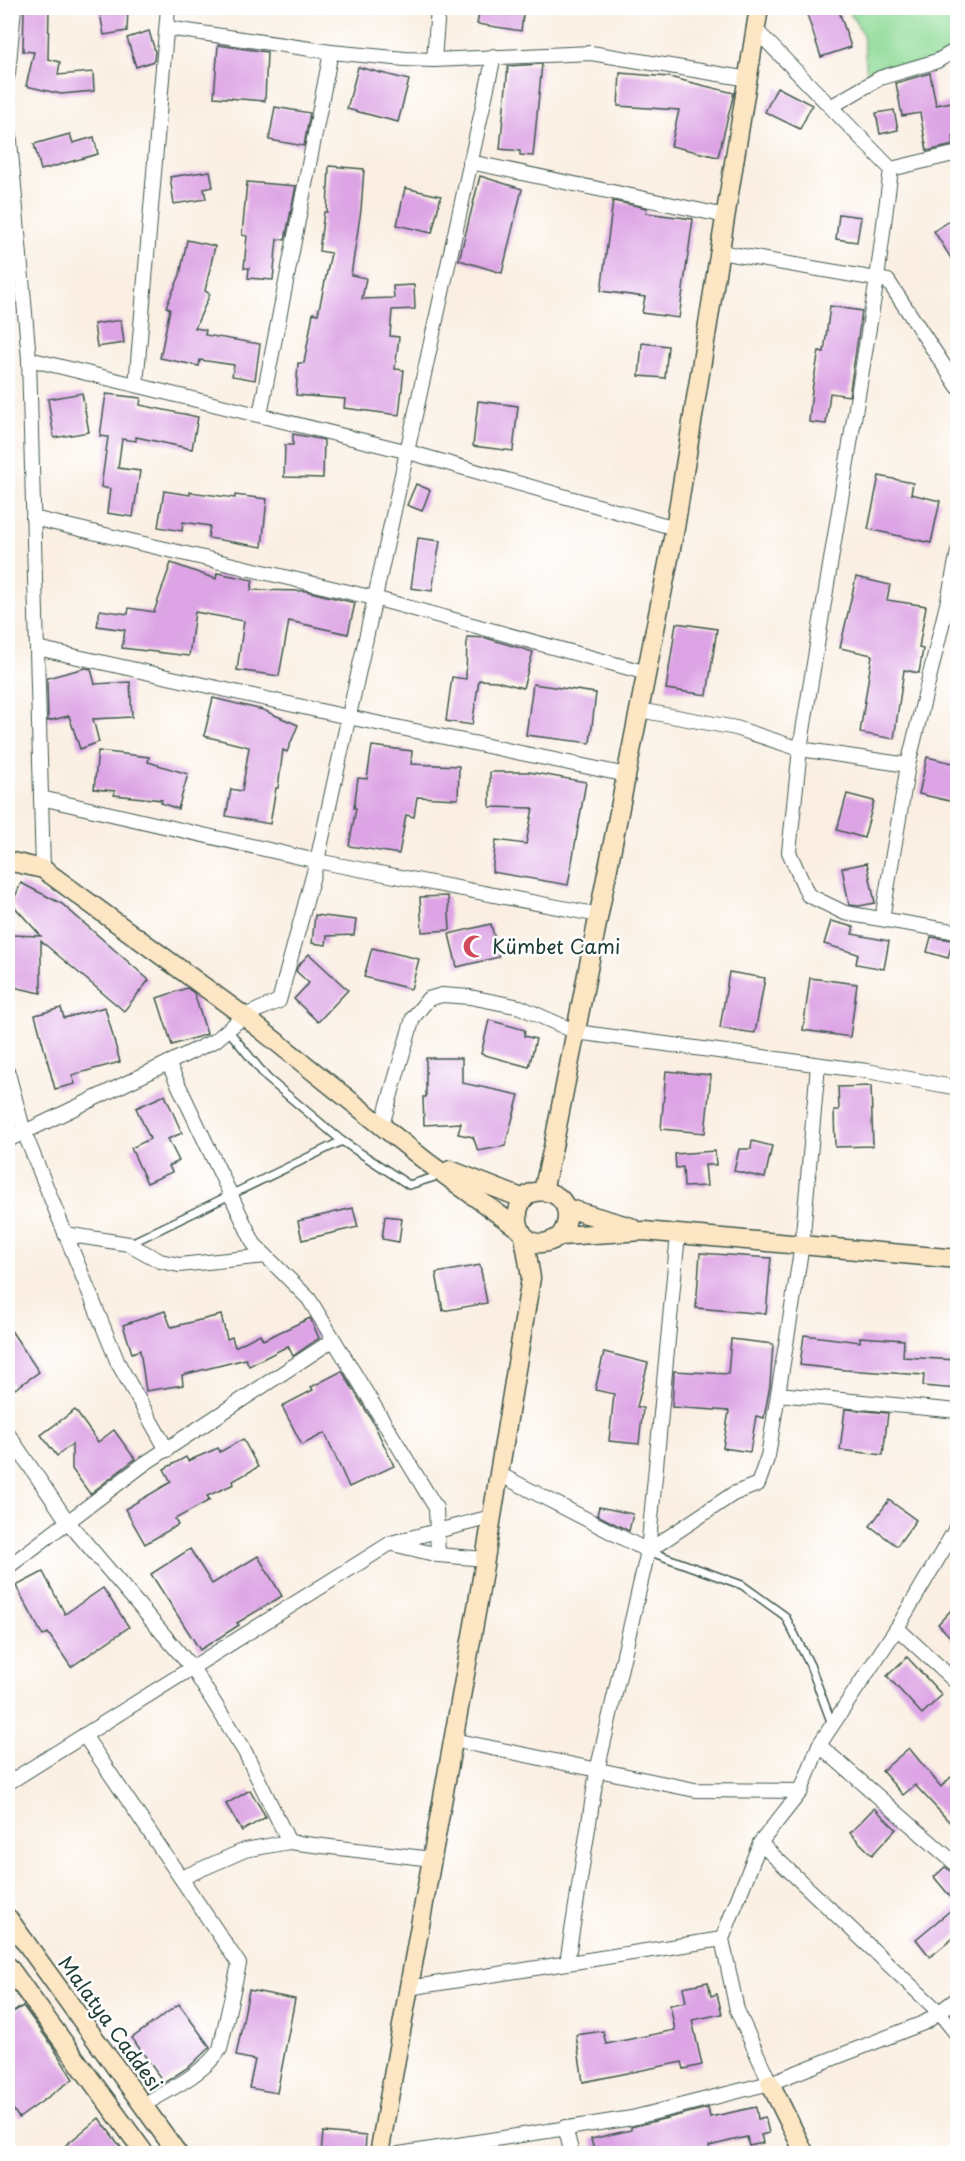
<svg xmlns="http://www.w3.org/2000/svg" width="965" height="2161" viewBox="0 0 965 2161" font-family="'Playpen Sans',sans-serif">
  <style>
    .green { fill: #8eda96; stroke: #568c65; stroke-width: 1.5 }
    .building { fill: #dda4e5 }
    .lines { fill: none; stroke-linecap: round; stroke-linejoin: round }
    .lane-casing { stroke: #40584e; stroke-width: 10 }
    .street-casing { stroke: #40584e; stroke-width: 16 }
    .secondary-casing { stroke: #40584e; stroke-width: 21 }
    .lane { stroke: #fff; stroke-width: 7 }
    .street { stroke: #fff; stroke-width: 14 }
    .secondary { stroke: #fce6c4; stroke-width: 18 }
    .labels { text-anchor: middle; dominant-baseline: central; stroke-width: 5; stroke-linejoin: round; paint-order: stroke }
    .poi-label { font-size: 20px; fill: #1f3d34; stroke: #fff; text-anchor: start }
    .street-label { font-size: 20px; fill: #1f3d34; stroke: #fff }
  </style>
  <rect width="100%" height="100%" fill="#fff"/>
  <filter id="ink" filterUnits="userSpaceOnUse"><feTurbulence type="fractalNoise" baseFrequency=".0167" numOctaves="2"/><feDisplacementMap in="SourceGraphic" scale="12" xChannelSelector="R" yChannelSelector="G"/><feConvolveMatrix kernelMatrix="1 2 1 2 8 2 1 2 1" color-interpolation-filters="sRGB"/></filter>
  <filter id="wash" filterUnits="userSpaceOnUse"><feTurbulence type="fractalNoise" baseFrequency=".008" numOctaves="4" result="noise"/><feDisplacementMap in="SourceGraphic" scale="24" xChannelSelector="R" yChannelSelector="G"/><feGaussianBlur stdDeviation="1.35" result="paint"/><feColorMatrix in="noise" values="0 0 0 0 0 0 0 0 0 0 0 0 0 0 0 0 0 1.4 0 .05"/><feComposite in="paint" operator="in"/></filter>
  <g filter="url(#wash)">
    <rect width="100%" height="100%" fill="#faefe2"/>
    <path class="green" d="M847 8H957V49L924 69 867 76 863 34Z"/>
    <g id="blocks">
      <g class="building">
        <path d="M24 8H49L48 59 60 62 58 75 93 72 94 91 61 94 26 86 34 52 23 51Z"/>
        <path d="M99 8H128L127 31 104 35Z"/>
        <path d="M480 8H524L521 31 477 24Z"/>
        <path d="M805 8H838L851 47 821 57Z"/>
        <path d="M149 31 155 51 154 61 136 67 127 38Z"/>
        <path d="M218 45 267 52 265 101 214 97Z"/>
        <path d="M542 64 533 156 520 155V151L500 149 508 66Z"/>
        <path d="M358 67 409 80 398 122 347 109Z"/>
        <path d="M620 73 669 77 734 93 718 157 671 146 679 110 618 106Z"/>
        <path d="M930 73 936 105 957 101V135L953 136 954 145 927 151 920 113 902 116 896 83Z"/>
        <path d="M777 87 812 105 800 129 765 112Z"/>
        <path d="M275 107 310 113 304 146 269 140Z"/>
        <path d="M894 110 898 130 880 134 876 113Z"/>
        <path d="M70 134 73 143 94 137 98 154 41 170 34 144Z"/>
        <path d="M329 166 364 169 361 210 351 275 366 278 362 299 394 298 393 286 414 285 415 309 392 310 390 336 399 337 395 369 404 370 399 415 344 408 345 399 296 395 298 363H304L313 313 318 314 331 253 319 251 324 212H327Z"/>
        <path d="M210 171 213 187 204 189 206 199 174 204 170 177Z"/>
        <path d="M480 176 522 189 502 273 459 260Z"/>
        <path d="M247 182 296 186 285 240 277 239 273 280 248 278 249 268H244L247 236 242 235Z"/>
        <path d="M405 188 441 196 432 233 397 225Z"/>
        <path d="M613 201 647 208 646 213 693 219 679 318 642 313 645 297 601 291Z"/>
        <path d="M839 214 861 217 857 242 836 239Z"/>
        <path d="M957 216V268L934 231Z"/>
        <path d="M187 240 215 246 205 291 210 294 195 328 206 330 205 335 260 344 255 380 232 376 234 365 200 360 199 366 160 358 170 309 166 307 180 275Z"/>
        <path d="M830 306 862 311 849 396 830 393 826 424 809 422 812 390 819 351 824 352Z"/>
        <path d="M121 320 124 343 97 347 94 324Z"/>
        <path d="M642 343 668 346 665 378 639 376Z"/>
        <path d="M82 393 89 432 54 438 48 399Z"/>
        <path d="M106 394 141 398 140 405 198 417 192 449 136 437V441L122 439 118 468 140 471 133 517 107 513 110 489 101 487 108 437 100 436Z"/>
        <path d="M478 401 518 406 513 451 473 446Z"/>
        <path d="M293 434 324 440 323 478 284 477 285 445H293Z"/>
        <path d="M879 476 913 483 911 494 940 501 931 543 868 529Z"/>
        <path d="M416 484 430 490 422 511 407 505Z"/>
        <path d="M164 491 190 495V492L235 498V495L267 499 262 547 208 538 210 526 183 522 182 531 158 527Z"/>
        <path d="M418 538 440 541 432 591 411 588Z"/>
        <path d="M171 563 216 579 217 573 253 580 251 590 306 591 355 603 348 634 289 621 279 676 237 670 244 621 195 612 189 656 122 648 125 630 97 626 100 610 128 614 129 608 154 612Z"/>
        <path d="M856 577 890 585 887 600 926 606 919 648 923 649 919 673 904 670 894 739 860 733 872 655 840 648Z"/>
        <path d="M676 623 717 629 707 695 666 689Z"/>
        <path d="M467 637 486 638 533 652 523 688 496 681 479 680 472 725 446 721 452 677 466 679Z"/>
        <path d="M85 668 91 669 95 684 130 682 132 717 93 719 99 742 80 749 69 716 48 721 47 678Z"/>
        <path d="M533 684 596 693 590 743 526 735Z"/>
        <path d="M213 698 263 710 298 725 287 752 283 750 278 788H276L270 824 226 816 231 789 242 791 249 747 204 736Z"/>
        <path d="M372 746 412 751 411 764 459 766 458 799 417 797 414 817 406 815 399 854 349 846 356 808H354L358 778 367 779Z"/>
        <path d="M98 751 149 757 148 762 188 774 178 809 161 803 162 800 114 795 115 791 94 789Z"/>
        <path d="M927 757 957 764V787L954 802 919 794Z"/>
        <path d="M490 772H529L586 782 568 885 492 872 496 840 526 844 533 808 490 807Z"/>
        <path d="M847 794 874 801 864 838 837 830Z"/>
        <path d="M867 863 875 903 859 906 849 905 842 868Z"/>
        <path d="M21 883 62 904 149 980 124 1011 41 941V993L8 986 10 935 41 936 12 904Z"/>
        <path d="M448 896 450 930 422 932 420 897Z"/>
        <path d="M315 915 356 920 354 935 327 936 326 945 312 943Z"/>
        <path d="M831 921 854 927 852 934 889 941 884 969 856 964 858 954 824 944Z"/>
        <path d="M491 924 499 957 457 967 449 934Z"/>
        <path d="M931 937 953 940 948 958 927 952Z"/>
        <path d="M372 948 419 959 411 989 364 977Z"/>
        <path d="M309 954 348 990 318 1022 294 999 309 983 296 971 298 966Z"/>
        <path d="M729 972 765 978 755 1033 720 1028Z"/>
        <path d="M810 978 857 984 850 1037 803 1030Z"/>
        <path d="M187 988 194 993 207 1034 172 1045 157 998Z"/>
        <path d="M105 1007 120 1062 72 1075 75 1084 55 1089 35 1015 61 1008 64 1018Z"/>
        <path d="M489 1020 525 1030 524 1036 536 1039 529 1067 481 1054Z"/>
        <path d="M426 1058H462V1083L519 1095 505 1146 478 1151 473 1137 458 1134 461 1123 424 1125 423 1097H426Z"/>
        <path d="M666 1071 711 1075 705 1133 661 1129Z"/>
        <path d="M871 1086 873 1146 835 1147 834 1110H839L838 1087Z"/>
        <path d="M165 1095 182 1133 168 1139 179 1161 169 1166 172 1172 147 1183 131 1148 150 1139 136 1108Z"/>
        <path d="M752 1141 772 1146 765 1178 734 1171 739 1149H751Z"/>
        <path d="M715 1151 716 1165H705L707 1186 684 1187 683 1167 676 1168 675 1154Z"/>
        <path d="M353 1208 358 1227 302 1240 298 1221Z"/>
        <path d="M385 1216 402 1218 399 1242 382 1239Z"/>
        <path d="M700 1253 771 1258 766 1314 696 1308Z"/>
        <path d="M480 1265 487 1303 443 1311 436 1273Z"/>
        <path d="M165 1311 171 1327 221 1315 227 1339 232 1337 235 1347 260 1334 263 1340 310 1318 319 1338 293 1356 288 1346 249 1366 246 1359 182 1375 183 1385 146 1391 140 1350 132 1353 123 1325Z"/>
        <path d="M8 1326 39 1372 15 1389 8 1378Z"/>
        <path d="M804 1335 860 1342V1337L904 1340 903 1357 957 1360V1389L923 1386 924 1375 845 1370 800 1365Z"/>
        <path d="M731 1339 773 1344 770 1385 764 1418 756 1416 750 1452 723 1448 729 1411 672 1407 674 1371 728 1374Z"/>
        <path d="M604 1352 648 1363 637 1407 643 1408 639 1444 609 1441 614 1394 595 1390Z"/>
        <path d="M342 1371 373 1422 394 1466 349 1487 325 1433 302 1445 282 1406 313 1390 311 1387Z"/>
        <path d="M845 1409 888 1413 883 1455 840 1450Z"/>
        <path d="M75 1410 98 1442 114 1430 135 1459 90 1494 72 1469V1444L57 1456 41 1435Z"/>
        <path d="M243 1439 258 1467 233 1481 234 1484 207 1496 210 1500 175 1519 178 1525 145 1544 125 1509 171 1482 164 1469 186 1457 188 1461 218 1448 220 1452Z"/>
        <path d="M889 1500 916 1520 897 1546 870 1526Z"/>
        <path d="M599 1507 633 1514 629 1531 597 1515Z"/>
        <path d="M190 1549 212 1584 258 1556 282 1596 237 1623 239 1625 200 1650 151 1574Z"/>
        <path d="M43 1572 65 1614 103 1588 129 1627 71 1667 48 1633 43 1636 16 1586Z"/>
        <path d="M957 1604V1644L938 1624Z"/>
        <path d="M907 1657 942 1695 922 1714 887 1676Z"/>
        <path d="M909 1748 941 1787 957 1771V1830L915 1785 903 1795 882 1771Z"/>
        <path d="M250 1790 266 1817 242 1831 226 1804Z"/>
        <path d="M874 1808 896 1829 872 1855 850 1833Z"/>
        <path d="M945 1867 957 1875V1905L934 1877Z"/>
        <path d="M957 1905V1935L930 1957 916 1939Z"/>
        <path d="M708 1982 711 1996 717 1994 722 2014 692 2020 702 2065 684 2069 682 2062 583 2082 576 2035 603 2031 606 2044 675 2030 670 2005 686 2002 683 1987Z"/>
        <path d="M249 1990 295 1999 277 2093 249 2088 255 2060 236 2056Z"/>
        <path d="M179 2004 210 2047 190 2066 164 2083 132 2038Z"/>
        <path d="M23 2006 53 2047 73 2079 19 2118 8 2102V2015Z"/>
        <path d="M756 2107 758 2119 765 2117 769 2133 761 2135 763 2143 749 2146 747 2137 709 2146 710 2150 692 2154H595L591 2139 631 2130V2127L708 2108 710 2117Z"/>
        <path d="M99 2118 126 2154H55Z"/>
        <path d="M323 2132 366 2136 365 2154H321Z"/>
      </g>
    </g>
  </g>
  <g filter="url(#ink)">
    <use href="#blocks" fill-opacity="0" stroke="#40584e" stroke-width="1.5"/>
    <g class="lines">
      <defs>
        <g id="lane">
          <path d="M228 1030 267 1078 342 1141 409 1185 441 1175"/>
          <path d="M129 1244 342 1141"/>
          <path d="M648 1551 742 1585 785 1616 810 1665 832 1724"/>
        </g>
        <g id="street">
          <path d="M167 28 331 52 405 59 434 60 591 53 749 79"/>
          <path d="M756 30 891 169 877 279 800 749 789 852 808 895 845 913 958 932"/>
          <path d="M434 60 438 8"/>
          <path d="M8 74 14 8"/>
          <path d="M832 106 880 78 937 61 958 49"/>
          <path d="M8 118 29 359 43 869"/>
          <path d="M470 162 726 216"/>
          <path d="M891 169 958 153"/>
          <path d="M720 252 888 281 958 387"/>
          <path d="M29 359 405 451 675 528"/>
          <path d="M136 385 168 8"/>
          <path d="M260 415 331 52"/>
          <path d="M33 518 374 598 647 673"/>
          <path d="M37 648 348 717 627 775"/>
          <path d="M639 710 736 728 800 749 908 765"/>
          <path d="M41 798 317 861 599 915"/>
          <path d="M882 919 908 765 949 596 958 551"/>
          <path d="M168 1063 254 1244 309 1299 436 1508 438 1555"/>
          <path d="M8 1073 24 1132 118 1363 167 1450"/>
          <path d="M382 1125 413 1018 428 999 442 995 470 997 520 1007 576 1032 867 1071 958 1088"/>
          <path d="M8 1140 216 1040 244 1016 279 1001 317 861 494 56"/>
          <path d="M65 1234 129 1244 160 1261 179 1265 266 1256"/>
          <path d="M778 1394 958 1411"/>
          <path d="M8 1434 68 1522 193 1669 245 1752 289 1842"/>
          <path d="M499 1474 648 1551 733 1494 758 1484 768 1456 802 1245 818 1065"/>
          <path d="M393 1544 438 1555 485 1559"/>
          <path d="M8 1567 144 1464 333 1340"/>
          <path d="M897 1628 958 1684"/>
          <path d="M84 1735 239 1964 220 2049C205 2073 167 2091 143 2105"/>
          <path d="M453 1740 695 1790 801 1791"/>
          <path d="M819 1745 958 1866"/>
          <path d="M8 1783 391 1543 491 1517"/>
          <path d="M760 1843 939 2012 958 2036"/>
          <path d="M181 1878 245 1850 289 1842 432 1859"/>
          <path d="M567 1963 597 1771 648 1551 678 1234"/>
          <path d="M408 1988 722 1939"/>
          <path d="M770 2083 737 2010 722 1939 760 1843 801 1791 819 1745 897 1628 958 1525"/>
          <path d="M565 2127 572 2154"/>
          <path d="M399 2154 632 2118 770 2083 926 2022 958 1998"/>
        </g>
        <g id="secondary">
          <path d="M8 861 43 869 244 1016 427 1162 519 1229"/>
          <path d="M450 1170 524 1199"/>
          <path d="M543 1191 553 1147 675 528 759 8"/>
          <path d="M566 1208 631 1227"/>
          <path d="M560 1236C572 1220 569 1196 546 1192 501 1185 513 1267 560 1236L644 1231 958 1259"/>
          <path d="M8 1918 178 2154"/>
          <path d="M8 1966 145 2154"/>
          <path d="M770 2083 805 2154"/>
          <path d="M379 2154 478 1602 531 1278 524 1236"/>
        </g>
      </defs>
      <use href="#lane" class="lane-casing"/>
      <use href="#street" class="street-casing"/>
      <use href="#secondary" class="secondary-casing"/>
      <use href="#lane" class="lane"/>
      <use href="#street" class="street"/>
      <use href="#secondary" class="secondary"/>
    </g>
  </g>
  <defs>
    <symbol id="mosque-bare" viewBox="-9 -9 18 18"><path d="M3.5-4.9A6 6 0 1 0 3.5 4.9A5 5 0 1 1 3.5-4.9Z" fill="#d1495b" stroke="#fff" stroke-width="2.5" paint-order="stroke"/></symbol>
  </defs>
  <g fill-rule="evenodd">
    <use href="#mosque-bare" x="458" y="930" width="33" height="33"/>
  </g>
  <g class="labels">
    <g class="poi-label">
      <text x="492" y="946">Kümbet Cami</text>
    </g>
    <g class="street-label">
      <text transform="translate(111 2023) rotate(54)">Malatya Caddesi</text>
    </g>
  </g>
  <rect width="965" height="2161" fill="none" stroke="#fff" stroke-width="30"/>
</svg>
